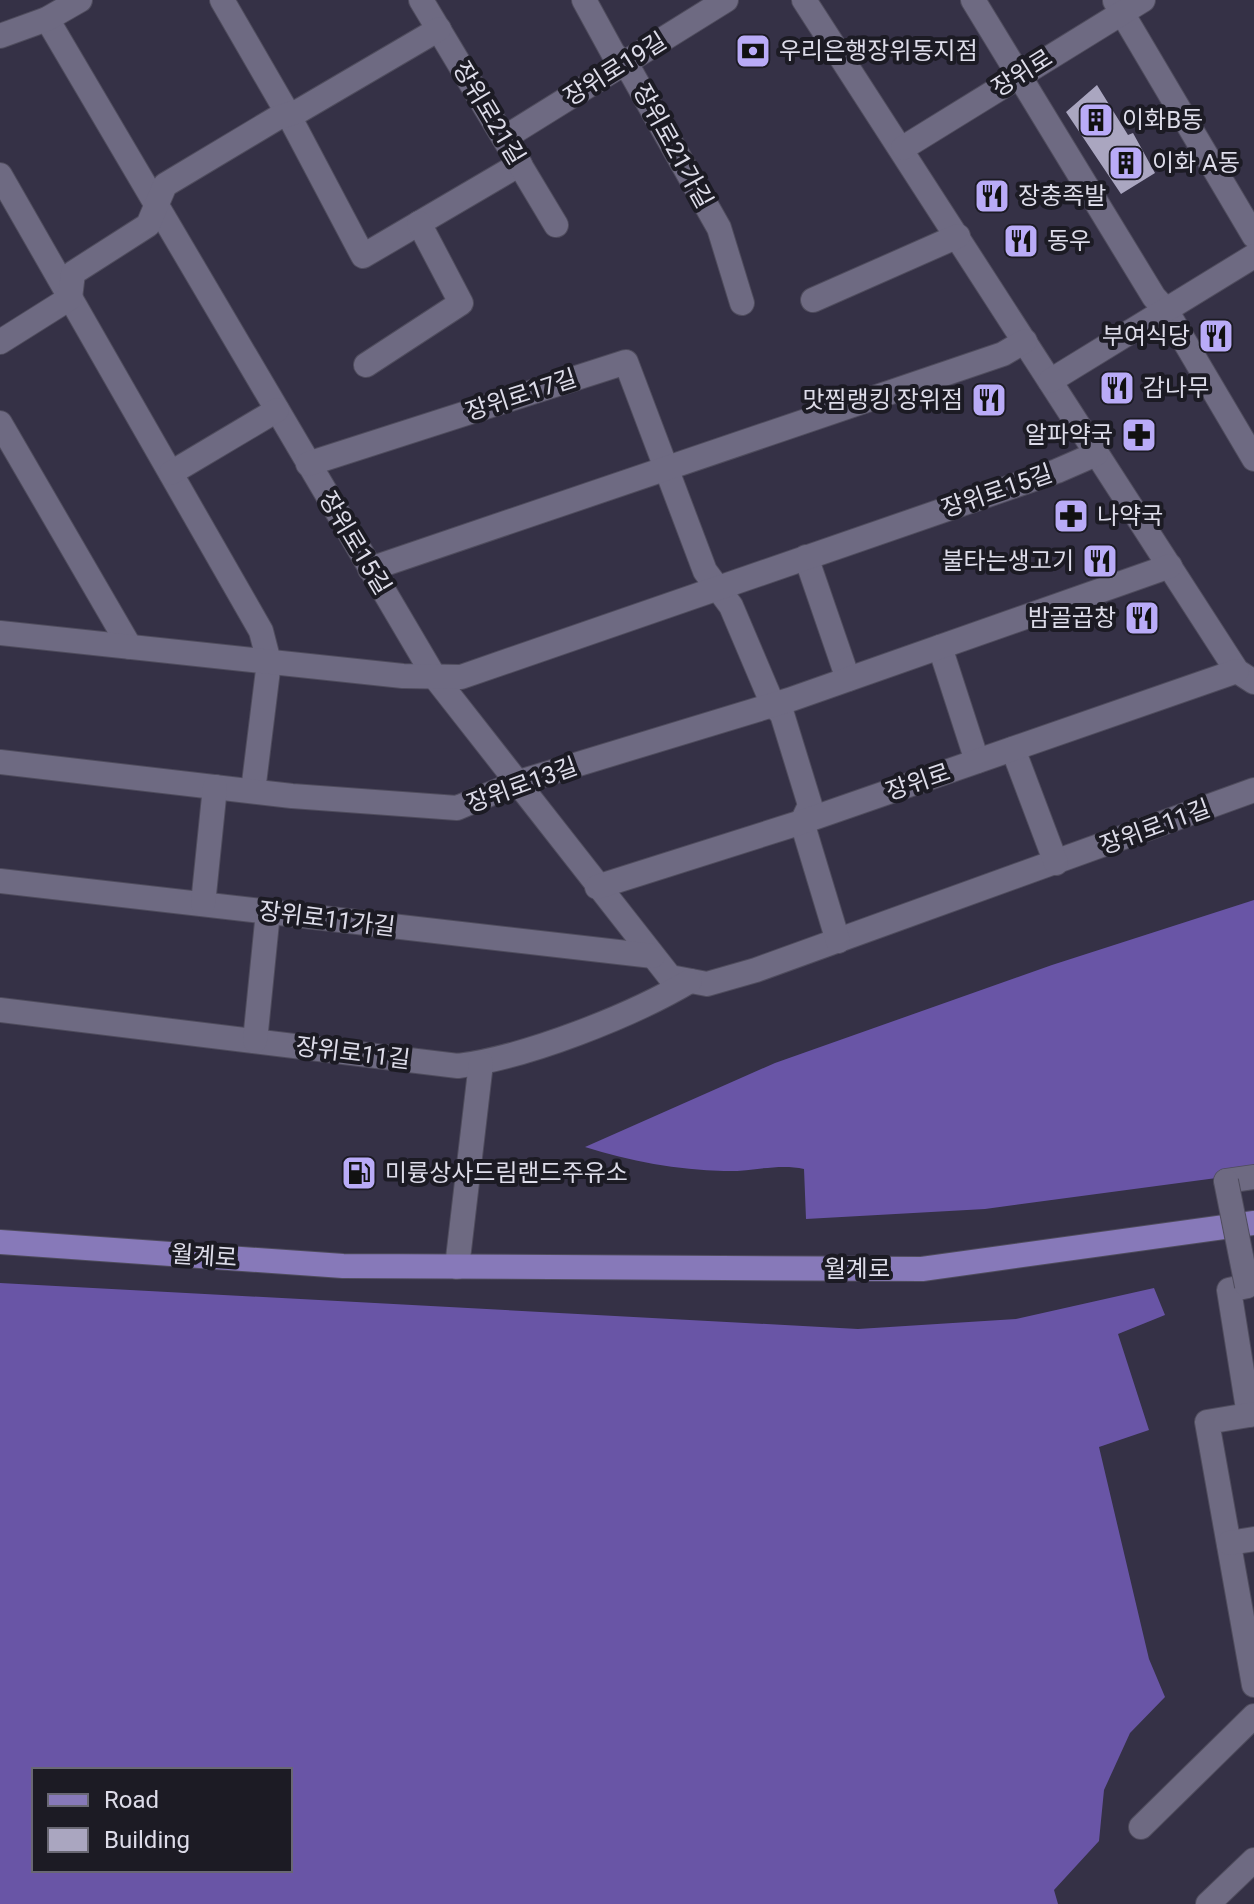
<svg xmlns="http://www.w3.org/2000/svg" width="1254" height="1904" viewBox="0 0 1254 1904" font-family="Roboto,'Noto Sans KR',sans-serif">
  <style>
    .forest { fill: #6955a6; fill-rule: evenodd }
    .building { fill: #aaa6c0 }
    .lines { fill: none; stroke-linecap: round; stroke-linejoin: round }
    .minor-casing { stroke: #4f4c5d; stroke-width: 26 }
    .major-casing { stroke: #4f4c5d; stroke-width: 26 }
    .minor { stroke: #6e6a82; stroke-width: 24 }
    .major { stroke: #8779b9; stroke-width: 24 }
    .minor-bridge-casing { stroke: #4f4c5d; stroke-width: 26; stroke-linecap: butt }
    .minor-bridge { stroke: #6e6a82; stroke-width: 24 }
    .labels { text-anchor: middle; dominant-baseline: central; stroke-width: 8; stroke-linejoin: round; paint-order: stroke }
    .poi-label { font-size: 24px; fill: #dddce9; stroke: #1c1b24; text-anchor: start }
    .street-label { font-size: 24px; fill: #dddce9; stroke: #1c1b24 }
  </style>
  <rect width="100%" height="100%" fill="#353146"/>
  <g class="forest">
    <path d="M1254 900V1173L985 1209 806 1219 804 1169C778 1163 751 1172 724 1171 678 1170 629 1161 585 1147L775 1063 1052 965Z"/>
    <path d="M0 1283 858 1329 1016 1319 1154 1288 1165 1315 1118 1334 1149 1430 1099 1447 1149 1659 1165 1697 1130 1733 1104 1790 1099 1841 1054 1890 1058 1904H0ZM290 1770V1870H34V1770Z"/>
  </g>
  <path class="building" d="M1097 85 1128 135 1133 133 1155 173 1121 194 1066 112Z"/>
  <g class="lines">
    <defs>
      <g id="minor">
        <path d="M222 0 288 114 363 256 520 164"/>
        <path d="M421 0 556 225"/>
        <path d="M584 0 613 53 632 74 719 228 742 303"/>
        <path d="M804 0 1237 671 1254 682"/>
        <path d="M973 0 1154 297 1166 310 1254 459"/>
        <path d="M1115 1 1254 236"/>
        <path d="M47 19 434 676 670 977 707 984 756 970 1254 790"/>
        <path d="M0 36 47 19 80 0"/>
        <path d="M504 138 726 0"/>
        <path d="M903 148 1143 0"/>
        <path d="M0 175 261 631 269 662 253 791"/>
        <path d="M813 300 958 236"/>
        <path d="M0 342 70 298 73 273 148 225 165 185 277 118 299 111 439 29"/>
        <path d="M366 365 461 303 419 223"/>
        <path d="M1050 381 1254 256"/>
        <path d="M0 423 130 647"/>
        <path d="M308 464 626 362 705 571 731 606 773 705 782 714 810 805 802 822 838 941"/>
        <path d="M171 473 277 410"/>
        <path d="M806 557 848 679"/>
        <path d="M370 569 1003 354 1025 341"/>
        <path d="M0 633 403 676 461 677 1057 471 1096 454"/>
        <path d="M940 647 977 761"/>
        <path d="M1013 749 1056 863"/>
        <path d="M0 762 292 796 457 808 516 783 789 700 1170 566"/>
        <path d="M0 881 653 956"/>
        <path d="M597 887 802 822 1237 671"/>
        <path d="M203 904 215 787"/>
        <path d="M0 1010 458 1066C527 1057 631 1016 690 981"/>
        <path d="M255 1041 268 912"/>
        <path d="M1226 1181 1254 1177"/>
        <path d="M457 1267 481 1063"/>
        <path d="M1247 1286 1229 1290 1249 1415"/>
        <path d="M1254 1414 1207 1422 1254 1685"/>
        <path d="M1229 1543 1254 1539"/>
        <path d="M1141 1827 1254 1716"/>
        <path d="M1208 1904 1254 1860"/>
      </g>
      <path id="major" d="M0 1242 343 1266 922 1269 1254 1223"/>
    </defs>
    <use href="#minor" class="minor-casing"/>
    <use href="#major" class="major-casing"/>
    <use href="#minor" class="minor"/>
    <use href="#major" class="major"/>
    <defs>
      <path id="minor-bridge" d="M1226 1181 1247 1286"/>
    </defs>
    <use href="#minor-bridge" class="minor-bridge-casing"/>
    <use href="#minor-bridge" class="minor-bridge"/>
  </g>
  <defs>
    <symbol id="bank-square" viewBox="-11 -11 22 22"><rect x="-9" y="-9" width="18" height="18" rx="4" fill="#b9abf7" stroke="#1c1b24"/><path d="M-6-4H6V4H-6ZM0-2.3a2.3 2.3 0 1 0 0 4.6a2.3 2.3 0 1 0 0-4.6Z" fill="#111"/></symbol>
    <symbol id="building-square" viewBox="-11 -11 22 22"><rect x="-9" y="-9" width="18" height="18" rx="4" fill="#b9abf7" stroke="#1c1b24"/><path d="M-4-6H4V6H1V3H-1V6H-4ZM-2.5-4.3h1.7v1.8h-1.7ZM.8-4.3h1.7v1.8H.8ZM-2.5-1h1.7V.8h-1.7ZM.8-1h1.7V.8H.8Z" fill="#111"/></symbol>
    <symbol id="restaurant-square" viewBox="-11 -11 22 22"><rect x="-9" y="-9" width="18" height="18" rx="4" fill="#b9abf7" stroke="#1c1b24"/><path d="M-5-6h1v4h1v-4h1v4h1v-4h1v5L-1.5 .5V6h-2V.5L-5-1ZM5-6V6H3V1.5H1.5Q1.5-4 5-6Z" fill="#111"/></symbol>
    <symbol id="pharmacy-square" viewBox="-11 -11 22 22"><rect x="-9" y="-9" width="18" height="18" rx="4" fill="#b9abf7" stroke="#1c1b24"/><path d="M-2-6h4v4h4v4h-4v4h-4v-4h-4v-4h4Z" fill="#111"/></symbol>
    <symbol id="fuel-square" viewBox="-11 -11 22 22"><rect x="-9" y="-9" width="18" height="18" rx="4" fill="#b9abf7" stroke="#1c1b24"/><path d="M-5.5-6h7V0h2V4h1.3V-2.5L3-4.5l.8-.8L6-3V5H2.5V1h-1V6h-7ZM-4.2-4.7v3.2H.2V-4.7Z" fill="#111"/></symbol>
  </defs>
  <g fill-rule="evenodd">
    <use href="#bank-square" x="733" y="31" width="40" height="40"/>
    <use href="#building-square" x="1076" y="100" width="40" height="40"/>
    <use href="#building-square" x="1106" y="143" width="40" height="40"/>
    <use href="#restaurant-square" x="972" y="176" width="40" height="40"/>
    <use href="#restaurant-square" x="1001" y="221" width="40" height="40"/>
    <use href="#restaurant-square" x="1196" y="316" width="40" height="40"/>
    <use href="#restaurant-square" x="1097" y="368" width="40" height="40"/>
    <use href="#restaurant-square" x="969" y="380" width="40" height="40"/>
    <use href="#pharmacy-square" x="1119" y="415" width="40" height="40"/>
    <use href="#pharmacy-square" x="1051" y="496" width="40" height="40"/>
    <use href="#restaurant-square" x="1080" y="541" width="40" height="40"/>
    <use href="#restaurant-square" x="1122" y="598" width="40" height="40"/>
    <use href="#fuel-square" x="339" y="1153" width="40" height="40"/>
  </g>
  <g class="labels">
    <g class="poi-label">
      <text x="779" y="51">우리은행장위동지점</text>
      <text x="1122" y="120">이화B동</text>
      <text x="1152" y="163">이화 A동</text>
      <text x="1018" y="196">장충족발</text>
      <text x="1047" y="241">동우</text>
      <text x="1190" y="336" text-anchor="end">부여식당</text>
      <text x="1143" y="388">감나무</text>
      <text x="963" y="400" text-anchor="end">맛찜랭킹 장위점</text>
      <text x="1113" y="435" text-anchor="end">알파약국</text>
      <text x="1097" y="516">나약국</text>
      <text x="1074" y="561" text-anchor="end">불타는생고기</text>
      <text x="1116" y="618" text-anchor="end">밤골곱창</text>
      <text x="385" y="1173">미륭상사드림랜드주유소</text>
    </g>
    <g class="street-label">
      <text transform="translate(615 69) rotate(-32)">장위로19길</text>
      <text transform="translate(1022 73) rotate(-32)">장위로</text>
      <text transform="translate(489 113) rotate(59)">장위로21길</text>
      <text transform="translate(673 146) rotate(61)">장위로21가길</text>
      <text transform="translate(521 395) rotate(-18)">장위로17길</text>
      <text transform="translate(997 491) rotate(-19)">장위로15길</text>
      <text transform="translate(355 543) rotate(59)">장위로15길</text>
      <text transform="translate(918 782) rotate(-19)">장위로</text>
      <text transform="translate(522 785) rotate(-20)">장위로13길</text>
      <text transform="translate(1155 827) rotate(-20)">장위로11길</text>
      <text transform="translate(327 919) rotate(7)">장위로11가길</text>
      <text transform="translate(353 1053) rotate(7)">장위로11길</text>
      <text transform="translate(204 1256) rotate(4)">월계로</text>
      <text x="857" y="1269">월계로</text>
    </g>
  </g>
  <rect x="32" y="1768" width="260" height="104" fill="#1c1b24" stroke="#696873" stroke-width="2"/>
  <rect x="48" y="1794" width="40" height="12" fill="#8779b9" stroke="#696873" stroke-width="2"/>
  <text x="104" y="1808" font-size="24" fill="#dddce9">Road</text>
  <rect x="48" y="1828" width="40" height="24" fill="#aaa6c0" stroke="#696873" stroke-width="2"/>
  <text x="104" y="1848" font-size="24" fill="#dddce9">Building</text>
</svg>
